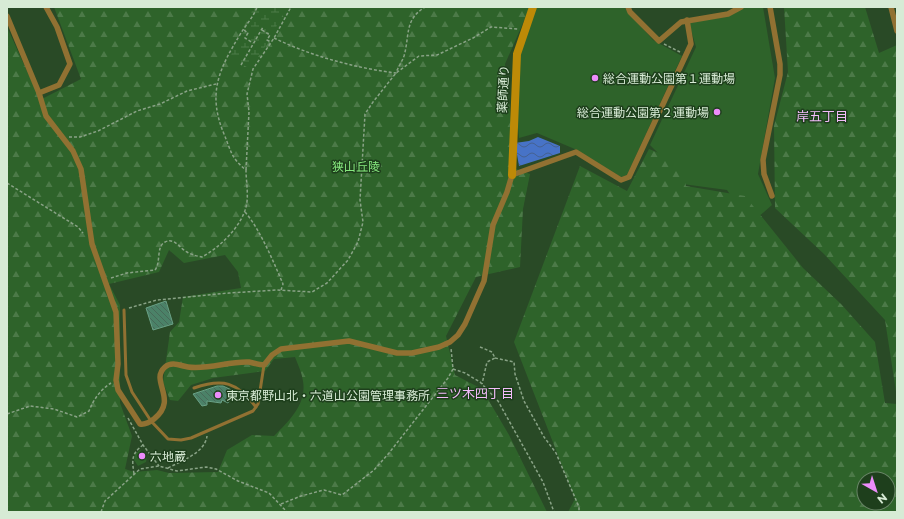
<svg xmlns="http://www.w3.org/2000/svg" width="904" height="519" viewBox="0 0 904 519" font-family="Montserrat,'Noto Sans JP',sans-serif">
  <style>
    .green { fill: #2e632a }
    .forest { fill: url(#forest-firs); fill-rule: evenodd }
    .wetland { fill: url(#wetland-marsh) }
    .water { fill: url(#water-waves) }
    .building { fill: url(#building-back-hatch); stroke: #69a085 }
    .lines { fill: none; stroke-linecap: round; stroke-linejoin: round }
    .path { stroke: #89a386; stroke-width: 1.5; stroke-dasharray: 3 2; stroke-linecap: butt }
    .lane { stroke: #917132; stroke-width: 3 }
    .street { stroke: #917132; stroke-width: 5.5 }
    .secondary { stroke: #bd8a07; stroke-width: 8 }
    .poi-dot { fill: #ec8cfa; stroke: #1e3f1c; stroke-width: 1.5 }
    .labels { text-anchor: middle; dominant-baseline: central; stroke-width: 3; stroke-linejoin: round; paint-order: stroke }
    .poi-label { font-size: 12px; fill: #d7ebd5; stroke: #1e3f1c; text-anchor: start }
    .street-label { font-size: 12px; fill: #d7ebd5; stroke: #1e3f1c }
    .park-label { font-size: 12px; fill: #87e97f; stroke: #1e3f1c }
    .neighbourhood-label { font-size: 13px; fill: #f2bcf9; stroke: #1e3f1c }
  </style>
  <defs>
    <pattern id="forest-firs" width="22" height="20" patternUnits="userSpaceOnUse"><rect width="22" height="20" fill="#2e632a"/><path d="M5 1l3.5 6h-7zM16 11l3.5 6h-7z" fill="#4c7a48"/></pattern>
    <pattern id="wetland-marsh" width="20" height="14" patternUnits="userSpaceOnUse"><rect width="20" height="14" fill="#2e632a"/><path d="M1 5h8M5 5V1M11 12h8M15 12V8" fill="none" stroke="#4c7a48"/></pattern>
    <pattern id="water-waves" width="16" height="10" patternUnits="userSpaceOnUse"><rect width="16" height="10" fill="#4773c7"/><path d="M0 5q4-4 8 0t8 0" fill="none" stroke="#446191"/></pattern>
    <pattern id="building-back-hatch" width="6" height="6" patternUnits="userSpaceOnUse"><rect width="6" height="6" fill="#4b8268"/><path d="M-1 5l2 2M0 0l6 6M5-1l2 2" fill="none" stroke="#476a58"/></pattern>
  </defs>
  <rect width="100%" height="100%" fill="#294a26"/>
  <g class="green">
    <path d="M533 7H624L653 40 682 56 627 175 621 177 577 150 537 133 519 138 515 99 520 57Z"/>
    <path d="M745 7H763L775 78 758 174 772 205 750 224 727 190 675 183 660 155 650 145 696 47 689 23 729 16Z"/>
    <path d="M140 450 147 456 146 462 138 466 134 460 135 454Z"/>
  </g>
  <g class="forest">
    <path d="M54 7H530L505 64 516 169 530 174 523 209 520 267 476 277 446 336 455 375 482 389 509 435 547 512H7V27L40 100 81 79ZM169 250 184 263 225 255 238 272 241 288 183 297 179 322 170 332 163 382 170 400 178 401 191 385 213 378 265 371 274 359 295 357C298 365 302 373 303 381 307 404 289 421 274 436L252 435 227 450 218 472 169 473 157 470 134 472 125 469 132 436 120 403V305L109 284 159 272Z"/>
    <path d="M784 7H865L879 53 897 45V398L885 320 824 254 775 208 774 126 788 72Z"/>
    <path d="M649 149 681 162 686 186 745 196 803 268 841 304 875 342 885 403 897 404V512H568L575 499 514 342 580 166 627 191ZM864 479H888V503H864Z"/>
  </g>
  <path class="wetland" d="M253 7H287L267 44 250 69 230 57 249 21Z"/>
  <path class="water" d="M538 137 560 146V153L519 166 515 143 529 141Z"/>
  <g class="building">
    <path d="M166 301 173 324 153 330 146 308Z"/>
    <path d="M217 386H223L238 393 235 399 231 398 228 403 222 400 221 403 207 401V405L202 406 193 394Z"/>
  </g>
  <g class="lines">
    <g class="path">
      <path d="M244 30 248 33 245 38 253 43"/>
      <path d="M262 30 270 35 267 40 271 42"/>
      <path d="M274 38C311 56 355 68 396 73 398 67 402 62 404 56 410 35 404 20 425 7"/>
      <path d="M664 44 680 52"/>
      <path d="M241 65 263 27"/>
      <path d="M69 137H80L98 131 137 111 160 104 187 91 216 84"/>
      <path d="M246 170 249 112 247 94 253 69 274 38 291 7"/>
      <path d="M7 183 78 227 83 233"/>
      <path d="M245 212C260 229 274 263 283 284L281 290"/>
      <path d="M111 278 127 273 155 270C161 263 156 246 165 242 175 237 180 249 187 252 192 255 197 256 202 257 219 248 241 227 246 207 249 196 246 181 246 170 231 158 231 151 224 134 207 93 219 69 241 33 246 25 254 16 257 7"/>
      <path d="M129 308 157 300 229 293 277 290 312 292 327 283 348 260 358 242 363 222 360 200 365 114 373 102 396 73 419 56 437 55 473 38 491 27 518 29"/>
      <path d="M480 347 492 352 495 358 487 362 482 384"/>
      <path d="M495 358 514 362 515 374 524 401 544 437 556 453 579 507V512"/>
      <path d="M453 369 465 373 480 382 498 401 543 482 554 512"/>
      <path d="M7 414 30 406 54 409 77 417 89 411C94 399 100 390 111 383"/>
      <path d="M128 418 143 445 159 466"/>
      <path d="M168 468C181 461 205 453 207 436"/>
      <path d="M134 474C132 460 131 454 143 445"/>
      <path d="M281 504 301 496 324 490 342 495 374 470 389 453 448 378 453 369 451 348"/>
      <path d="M101 512 105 501 140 469 159 466 177 471 206 467 216 469 238 481 269 493 287 512"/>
    </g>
    <g class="lane">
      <path d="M124 310 126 375 132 392 151 421 168 439 181 440 191 438 253 411 258 404 264 365"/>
      <path d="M194 388C223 378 237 382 256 407"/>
    </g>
    <g class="street">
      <path d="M628 7 630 12 659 41 681 22 728 14 741 7"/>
      <path d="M770 7 780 64V75L763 160 764 174 772 196"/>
      <path d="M891 7 897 31"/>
      <path d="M7 16 39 93 46 116 73 151 81 169 92 244 116 312 118 364 116 380 118 390 140 424C145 425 150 422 154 419 179 399 149 381 165 367 172 361 181 366 188 367 208 370 229 361 249 362 254 363 259 365 264 365L272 355 281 349 349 341 397 353H412L439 347 450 342 458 335 465 324 480 290 484 281 493 225 507 192 512 175 576 152 621 180 629 177 691 44 687 20"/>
      <path d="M39 93 59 85 70 64 57 27 46 7"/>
    </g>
    <path class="secondary" d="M512 175 517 54 533 7"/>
  </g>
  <g class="poi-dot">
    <circle cx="595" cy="78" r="4"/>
    <circle cx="717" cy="112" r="4"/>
    <circle cx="218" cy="395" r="4"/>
    <circle cx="142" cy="456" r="4"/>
  </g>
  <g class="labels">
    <g class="poi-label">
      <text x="603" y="78">総合運動公園第１運動場</text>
      <text x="709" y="112" text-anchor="end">総合運動公園第２運動場</text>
      <text x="226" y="395">東京都野山北・六道山公園管理事務所</text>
      <text x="150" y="456">六地蔵</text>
    </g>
    <g class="street-label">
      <text transform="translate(503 89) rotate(-87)">薬師通り</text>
    </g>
    <g class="park-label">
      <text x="356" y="166">狭山丘陵</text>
    </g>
    <g class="neighbourhood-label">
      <text x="822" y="116">岸五丁目</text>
      <text x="475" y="393">三ツ木四丁目</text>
    </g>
  </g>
  <rect width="904" height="519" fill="none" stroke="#d7ebd5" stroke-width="16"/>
  <g transform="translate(876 491) rotate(141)"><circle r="19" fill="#1e3f1c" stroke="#688466"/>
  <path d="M0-3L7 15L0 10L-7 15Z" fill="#ec8cfa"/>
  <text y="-6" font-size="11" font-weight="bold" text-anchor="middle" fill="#d7ebd5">N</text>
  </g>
</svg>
